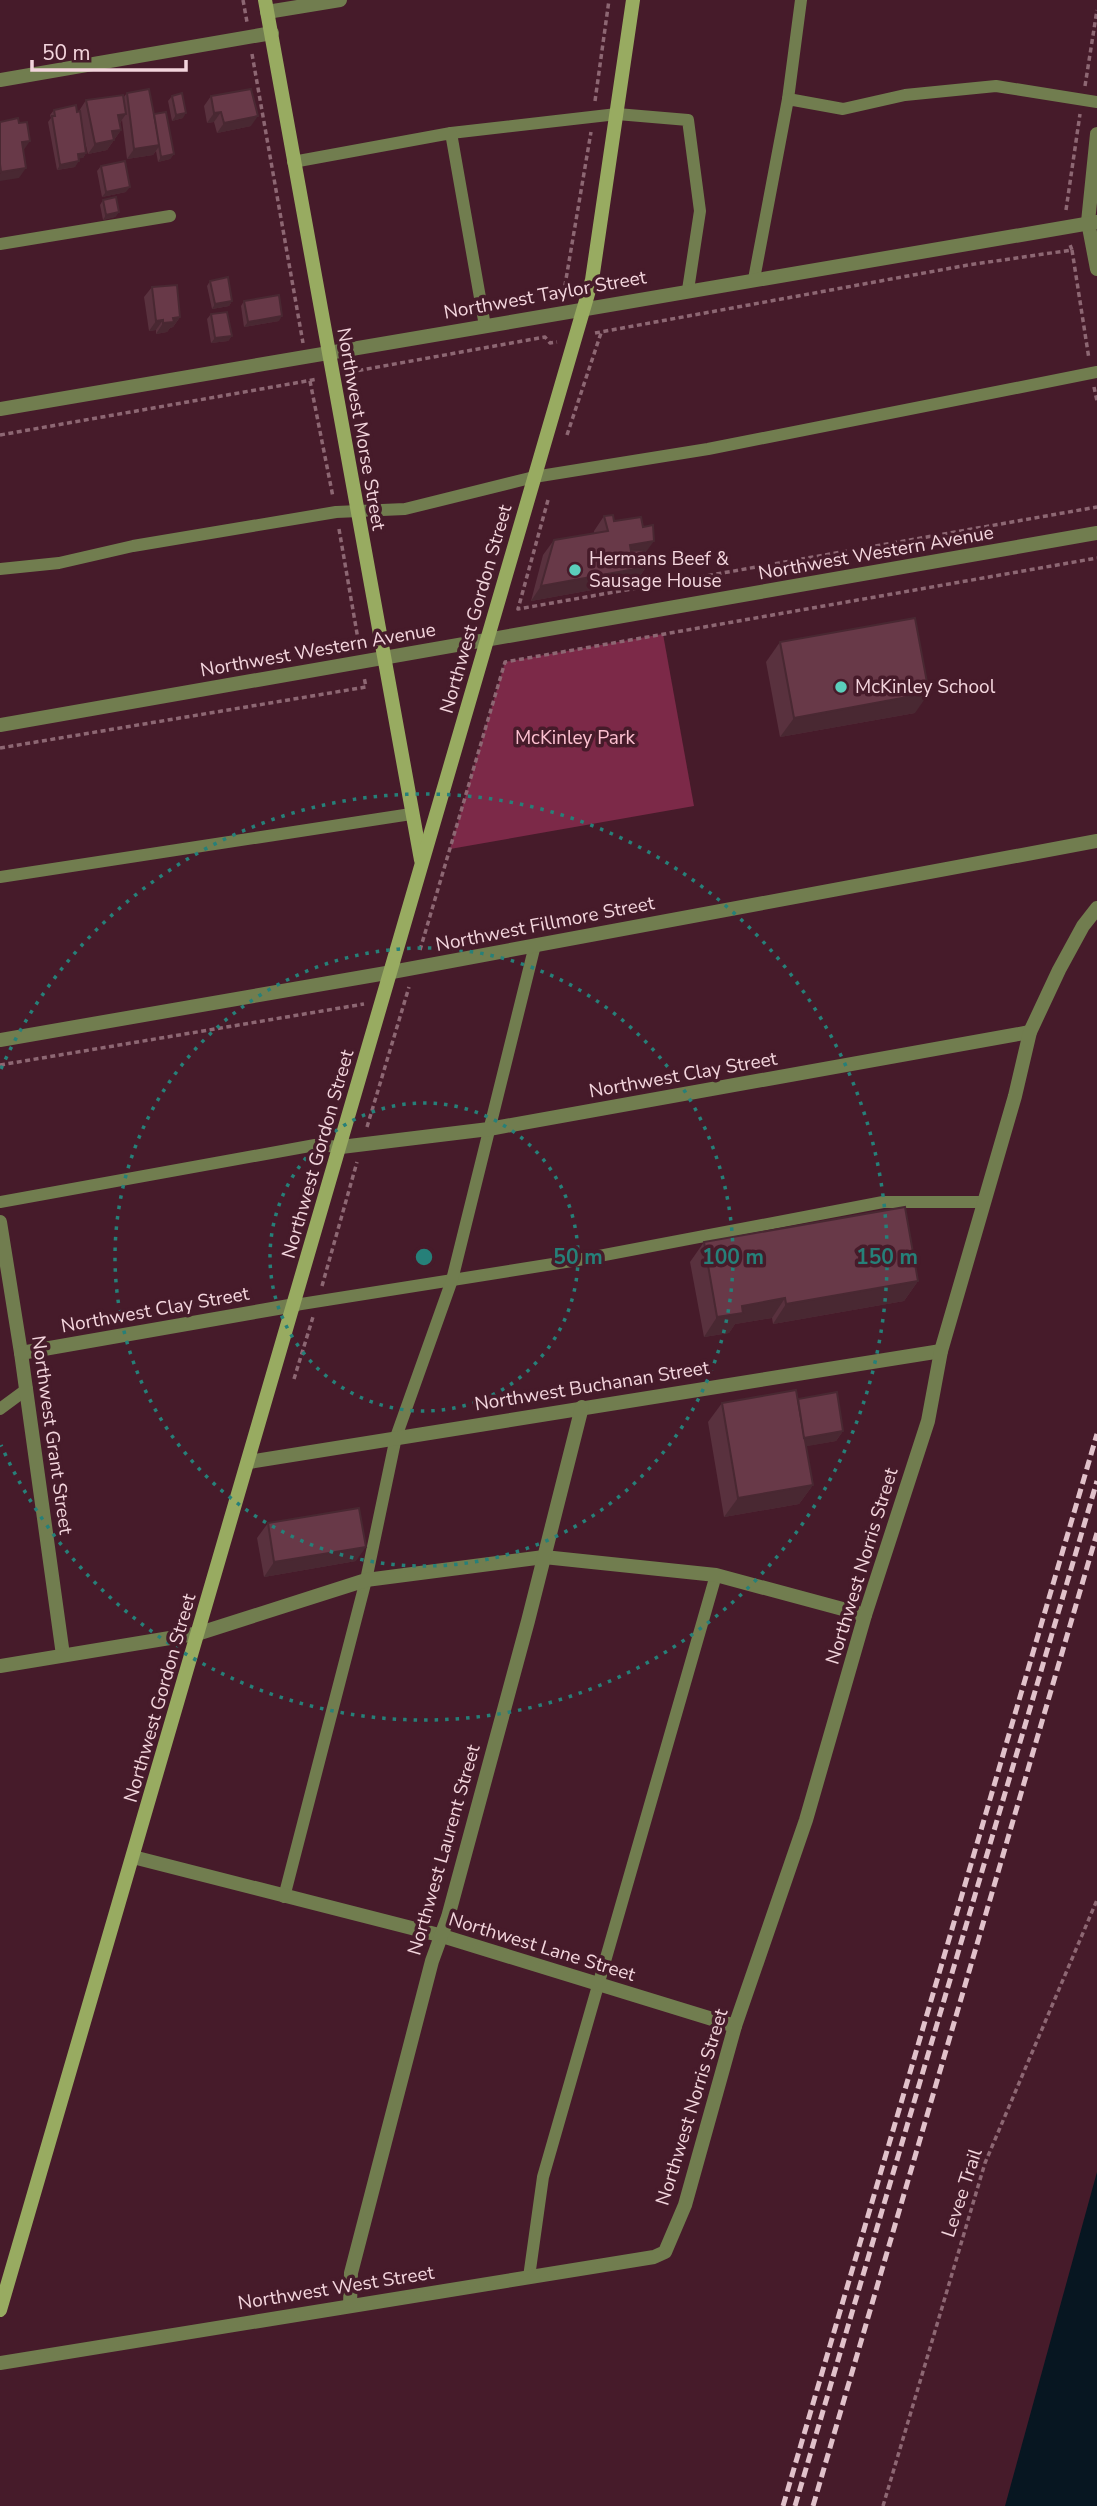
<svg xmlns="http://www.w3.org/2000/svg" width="1097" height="2506" viewBox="0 0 1097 2506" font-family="'Nunito Sans',sans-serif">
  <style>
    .green { fill: #7c2948 }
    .water { fill: #071621 }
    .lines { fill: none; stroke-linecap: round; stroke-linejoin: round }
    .path { stroke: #8d6773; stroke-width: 3.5; stroke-dasharray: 5 3.5; stroke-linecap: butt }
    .lane { stroke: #717d4f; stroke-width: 12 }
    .street { stroke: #717d4f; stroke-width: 14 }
    .secondary { stroke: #98ab61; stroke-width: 14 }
    .rail { stroke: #e1c1ca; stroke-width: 5; stroke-dasharray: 10 5; stroke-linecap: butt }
    .wall { fill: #59313e }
    .shaded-wall { fill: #492832 }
    .building { fill: #683948; stroke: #492832; stroke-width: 2 }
    .ring { fill: none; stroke: #268079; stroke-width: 3.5; stroke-dasharray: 3.5 7 }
    .poi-dot { fill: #5bcebb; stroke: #461b2a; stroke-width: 2.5 }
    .labels { text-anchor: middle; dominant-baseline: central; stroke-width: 7; stroke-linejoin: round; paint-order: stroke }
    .street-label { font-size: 19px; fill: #f3d5dd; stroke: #461b2a }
    .poi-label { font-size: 19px; fill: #f3d5dd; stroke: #461b2a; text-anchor: start }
    .park-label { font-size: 19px; fill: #fdc1d1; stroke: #461b2a }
    .centre { fill: #268079; stroke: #461b2a; stroke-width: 3.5 }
    .ring-label { font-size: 21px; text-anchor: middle; font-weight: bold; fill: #268079; stroke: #461b2a; stroke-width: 7; stroke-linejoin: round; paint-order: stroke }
  </style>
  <rect width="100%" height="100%" fill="#461b2a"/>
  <path class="green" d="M663 634 694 806 450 849 505 662Z"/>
  <path class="water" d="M1097 2172V2506H1005Z"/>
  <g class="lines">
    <g class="path">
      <path d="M243 0 247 22"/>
      <path d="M252 54 303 343"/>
      <path d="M1085 86 1097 10"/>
      <path d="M595 101 609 0"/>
      <path d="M1066 210 1080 114"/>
      <path d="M1072 250 1089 359"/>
      <path d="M554 298 564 291 591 132"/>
      <path d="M595 333 968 265 1072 250 1069 242"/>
      <path d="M350 372 545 337 550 343 557 342"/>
      <path d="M310 381 333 497"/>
      <path d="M1094 387 1097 401"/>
      <path d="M0 435 318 379"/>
      <path d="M567 435 601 333"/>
      <path d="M548 500 518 609 1097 507"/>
      <path d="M339 529 359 645"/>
      <path d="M0 748 366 687 364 677"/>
      <path d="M420 950 505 662 1097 558"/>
      <path d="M0 1065 364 1004"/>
      <path d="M367 1127 409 987"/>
      <path d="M322 1286 357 1162"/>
      <path d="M294 1379 313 1317"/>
      <path d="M883 2506 985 2163 1097 1900"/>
    </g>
    <g class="lane">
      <path d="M788 99 801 0"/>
      <path d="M451 133 617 114 688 120 700 211 688 290"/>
      <path d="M293 162 451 133 485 326"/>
      <path d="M0 244 170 216"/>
      <path d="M754 279 788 99 843 109 905 95 996 86 1097 102"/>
      <path d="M0 569 59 563 133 546 336 512 405 509 534 477 708 449 1097 372"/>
      <path d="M0 877 411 814"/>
      <path d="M0 1202 315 1145 341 1147"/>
      <path d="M295 1305 578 1260 883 1202H984"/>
      <path d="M0 1409 27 1389"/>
      <path d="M284 1897 366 1580 396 1437 452 1280 535 945"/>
      <path d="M529 2277 543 2177 716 1575"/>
    </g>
    <g class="street">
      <path d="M267 12 340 0"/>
      <path d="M0 80 272 33"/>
      <path d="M1097 134 1088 222 1097 269"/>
      <path d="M0 409 1097 222"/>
      <path d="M0 725 1097 533"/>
      <path d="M0 1040 392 972 1097 841"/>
      <path d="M341 1147 489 1129 1030 1032"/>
      <path d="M0 1222 21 1353 63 1655"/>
      <path d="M21 1353 295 1305"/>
      <path d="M249 1462 941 1351"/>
      <path d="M0 1666 200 1633 366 1580 544 1557 716 1575 865 1615"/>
      <path d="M133 1857 439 1935 735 2026"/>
      <path d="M350 2305 351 2273 432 1961 448 1917 528 1621 582 1407"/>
      <path d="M0 2363 654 2257 665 2252 685 2205 735 2026 806 1820 865 1615 928 1421 941 1351 1015 1096 1030 1032 1059 970 1083 926 1097 908"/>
    </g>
    <g class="secondary">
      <path d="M265 0 421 860"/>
      <path d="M0 2310 592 280 633 0"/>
    </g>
    <g class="rail">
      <path d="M783 2506 1097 1434"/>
      <path d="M795 2506 1097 1481"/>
      <path d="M813 2506 1097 1533"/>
    </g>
  </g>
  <g class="wall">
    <path d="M127 93 154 114 174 154 170 159 158 162 156 151 153 155 127 159 122 120 120 124 121 130 107 150 88 154 84 138 86 153 83 158H78L75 167 57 170 48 122 51 118 50 115 54 110 77 112 79 111 86 100 123 98Z"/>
    <path d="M172 96 183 118 172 121 168 101Z"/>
    <path d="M211 96 251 126 217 133 214 122 207 123 204 106Z"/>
    <path d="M101 166 126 192 102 197 97 171Z"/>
    <path d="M103 200 119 212 115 217 103 220 100 205Z"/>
    <path d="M210 281 232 301 229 306 212 309 207 286Z"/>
    <path d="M152 287 180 317 173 327 170 328 167 332 156 334V330L149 331 144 297Z"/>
    <path d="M244 301 279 321 244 327 241 306Z"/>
    <path d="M211 314 232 336 228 341 211 343 207 319Z"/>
    <path d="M604 516 614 521 644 555 646 567 636 582 531 601 543 555 554 540 594 533V531Z"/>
    <path d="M780 642 915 713 780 737 766 662Z"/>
    <path d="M704 1242 918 1281 904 1301 773 1324 772 1318 735 1324 729 1333 704 1337 690 1262Z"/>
    <path d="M798 1399 843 1431 836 1441 806 1446 813 1485 799 1504 724 1517 708 1422 722 1403Z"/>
    <path d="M268 1523 356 1561 264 1577 257 1538Z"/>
  </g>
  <g class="shaded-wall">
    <path d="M221 112 214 122 207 123 214 113Z"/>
    <path d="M186 113 183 118 172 121 176 115Z"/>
    <path d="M126 114 119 124 118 115Z"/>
    <path d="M258 116 251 126 217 133 224 123Z"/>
    <path d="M121 130 114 140 112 131Z"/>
    <path d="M114 140 107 150 88 154 95 144Z"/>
    <path d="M30 141 23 151 22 142Z"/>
    <path d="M160 145 153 155 127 159 134 149Z"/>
    <path d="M86 153 83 158 74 159 78 154Z"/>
    <path d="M174 154 170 159 158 162 161 157Z"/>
    <path d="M79 161 75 167 57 170 60 165Z"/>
    <path d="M26 168 19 178 0 181V174L1 172Z"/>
    <path d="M130 187 126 192 102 197 106 192Z"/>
    <path d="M119 212 115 217 103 220 106 215Z"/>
    <path d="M232 301 229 306 212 309 215 304Z"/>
    <path d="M282 316 279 321 244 327 248 322Z"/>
    <path d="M180 317 173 327 170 328 167 332 156 334 163 323 173 318Z"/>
    <path d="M163 320 156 330 149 331 156 321Z"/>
    <path d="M232 336 228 341 211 343 215 338Z"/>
    <path d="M654 541 643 556 619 560 630 545Z"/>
    <path d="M646 567 636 582 531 601 541 586Z"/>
    <path d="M929 693 915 713 780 737 794 718Z"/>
    <path d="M918 1281 904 1301 773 1324 786 1304Z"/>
    <path d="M785 1298 772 1318 735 1324 729 1333 704 1337 717 1317 742 1306Z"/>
    <path d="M843 1431 836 1441 797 1448 804 1438Z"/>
    <path d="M813 1485 799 1504 724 1517 738 1498Z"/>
    <path d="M366 1547 356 1561 264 1577 274 1562Z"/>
  </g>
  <g class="building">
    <path d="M149 89 160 145 134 149 127 93Z"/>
    <path d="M251 89 258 116 224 123 221 112 214 113 211 96Z"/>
    <path d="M182 93 186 113 176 115 172 96Z"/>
    <path d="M123 95 126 114 118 115 121 130 112 131 114 140 95 144 86 100Z"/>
    <path d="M76 105 77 112 80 111 86 153 78 154 79 161 60 165 52 116H55L54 110Z"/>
    <path d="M166 112 174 154 161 157 154 114Z"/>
    <path d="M18 118 19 123 27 122 30 141 22 142 26 168 1 172 0 164V122Z"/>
    <path d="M125 161 130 187 106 192 101 166Z"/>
    <path d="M116 197 119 212 106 215 103 200Z"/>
    <path d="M228 277 232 301 215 304 210 281Z"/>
    <path d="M177 285 180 317 173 318 174 322 163 323V320L156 321 152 287Z"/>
    <path d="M279 295 282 316 248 322 244 301Z"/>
    <path d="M227 312 232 336 215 338 211 314Z"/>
    <path d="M613 515 614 521 641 517 643 527 653 525 654 541 630 545 631 551 643 550 646 567 541 586 554 540 608 531 604 516Z"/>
    <path d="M915 618 929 693 794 718 780 642Z"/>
    <path d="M905 1207 918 1281 786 1304 785 1298 742 1306 743 1313 717 1317 704 1242Z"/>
    <path d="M796 1390 813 1485 738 1498 722 1403Z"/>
    <path d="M837 1392 843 1431 804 1438 798 1399Z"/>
    <path d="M359 1508 366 1547 274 1562 268 1523Z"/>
  </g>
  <g class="ring">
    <circle cx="424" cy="1257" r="154"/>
    <circle cx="424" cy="1257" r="309"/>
    <path d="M1 1069A463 463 0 1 1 1 1445"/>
  </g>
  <g class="poi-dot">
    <circle cx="575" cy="570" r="7"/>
    <circle cx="841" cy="687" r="7"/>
  </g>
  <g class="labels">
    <g class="street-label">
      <text transform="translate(545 295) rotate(-10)">Northwest Taylor Street</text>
      <text transform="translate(361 429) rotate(80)">Northwest Morse Street</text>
      <text transform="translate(876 553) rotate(-10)">Northwest Western Avenue</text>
      <text transform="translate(476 609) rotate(-74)">Northwest Gordon Street</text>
      <text transform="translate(318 650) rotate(-10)">Northwest Western Avenue</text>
      <text transform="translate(545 924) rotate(-11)">Northwest Fillmore Street</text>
      <text transform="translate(683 1075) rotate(-10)">Northwest Clay Street</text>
      <text transform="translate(318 1154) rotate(-74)">Northwest Gordon Street</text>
      <text transform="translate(155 1310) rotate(-10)">Northwest Clay Street</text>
      <text transform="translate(592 1386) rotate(-9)">Northwest Buchanan Street</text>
      <text transform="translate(52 1435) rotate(82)">Northwest Grant Street</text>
      <text transform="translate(862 1566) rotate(-73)">Northwest Norris Street</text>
      <text transform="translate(160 1698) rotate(-74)">Northwest Gordon Street</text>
      <text transform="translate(444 1850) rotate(-74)">Northwest Laurent Street</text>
      <text transform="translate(542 1947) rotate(17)">Northwest Lane Street</text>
      <text transform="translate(692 2107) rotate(-73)">Northwest Norris Street</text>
      <text transform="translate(962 2193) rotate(-72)">Levee Trail</text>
      <text transform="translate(336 2288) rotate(-9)">Northwest West Street</text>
    </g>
    <g class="poi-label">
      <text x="589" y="559">Hermans Beef &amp;<tspan x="589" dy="22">Sausage House</tspan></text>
      <text x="855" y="687">McKinley School</text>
    </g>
    <g class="park-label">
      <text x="575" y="738">McKinley Park</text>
    </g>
  </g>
  <circle cx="424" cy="1257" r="10" class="centre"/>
  <g class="ring-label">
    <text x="578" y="1264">50 m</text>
    <text x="733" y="1264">100 m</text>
    <text x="887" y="1264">150 m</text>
  </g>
  <path d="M32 60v10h154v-10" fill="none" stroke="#f3d5dd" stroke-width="3.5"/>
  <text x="42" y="60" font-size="21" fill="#f3d5dd" stroke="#461b2a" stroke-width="5" paint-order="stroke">50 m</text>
</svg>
